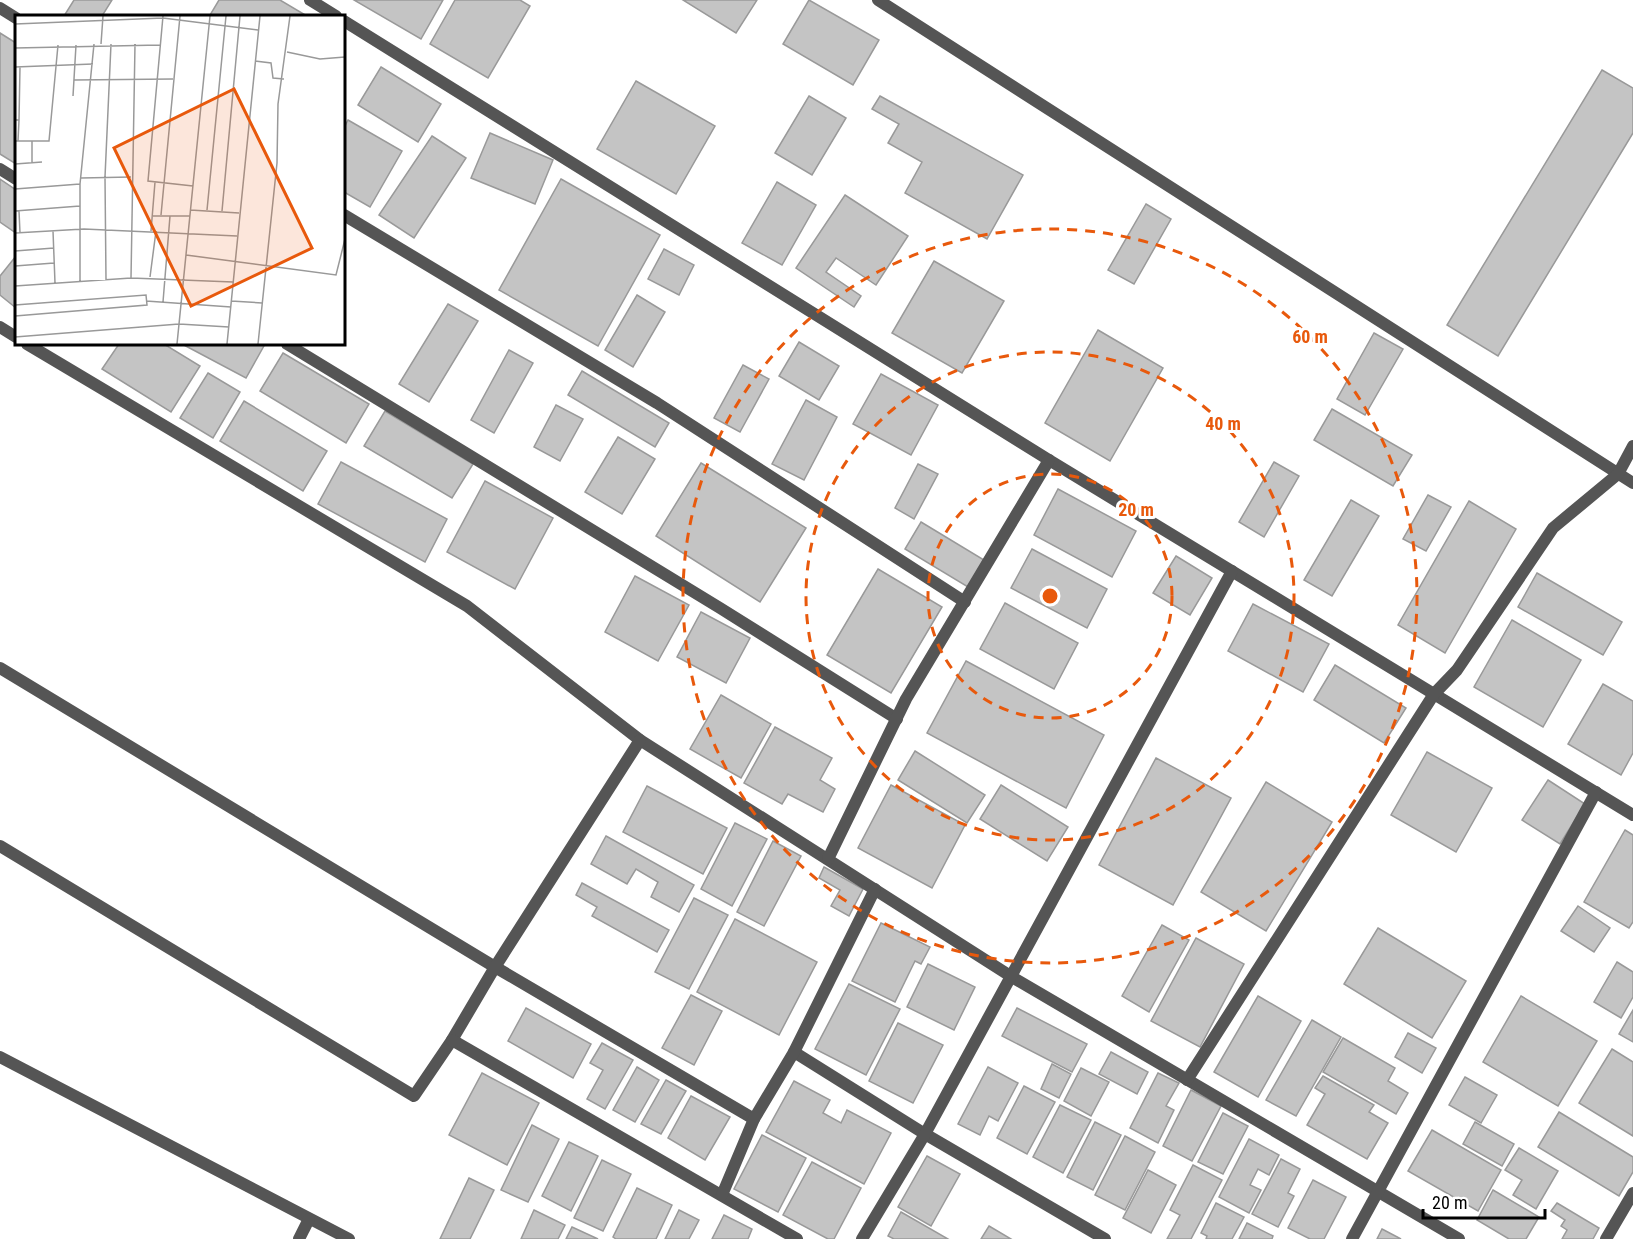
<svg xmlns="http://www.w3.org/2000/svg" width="1633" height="1239" viewBox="0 0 1633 1239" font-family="'Roboto Condensed',sans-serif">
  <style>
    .building { fill: #c4c4c4; stroke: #999; stroke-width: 1.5 }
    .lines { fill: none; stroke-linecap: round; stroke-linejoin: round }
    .minor { stroke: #555; stroke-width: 12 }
    .ring { fill: none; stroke: #e8590c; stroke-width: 3; stroke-dasharray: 10 8 }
    .inset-road { fill: none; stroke: #999; stroke-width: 1.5 }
    .view { fill: #e8590c; fill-opacity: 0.15; stroke: #e8590c; stroke-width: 3 }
    .inset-edge { fill: none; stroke: #000; stroke-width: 3 }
    .centre { fill: #e8590c; stroke: #fff; stroke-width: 3 }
    .ring-label { font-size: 18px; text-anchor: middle; font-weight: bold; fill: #e8590c; stroke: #fff; stroke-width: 6; stroke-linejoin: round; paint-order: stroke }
  </style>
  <rect width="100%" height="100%" fill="#fff"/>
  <g class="building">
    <path d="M74 0H112L102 16H64Z"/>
    <path d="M219 0H280L307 16H213L210 15Z"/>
    <path d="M354 0H443L421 39Z"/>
    <path d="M455 0H520L530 6 488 78 430 44Z"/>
    <path d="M683 0H757L736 33Z"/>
    <path d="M809 0 879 40 853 85 783 44Z"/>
    <path d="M0 33 16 43V164L0 154Z"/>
    <path d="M381 67 441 104 418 142 358 105Z"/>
    <path d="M1602 70 1633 88V133L1498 356 1447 325Z"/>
    <path d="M636 81 715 126 676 194 597 149Z"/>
    <path d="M809 96 846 118 812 175 775 153Z"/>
    <path d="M880 96 1023 175 987 239 905 193 922 162 888 143 899 124 872 109Z"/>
    <path d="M348 120 402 151 370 207 344 192V128Z"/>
    <path d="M490 133 553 160 535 204 471 178Z"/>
    <path d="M432 136 466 158 414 238 379 215Z"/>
    <path d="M0 179 16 190V233L0 222Z"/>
    <path d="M561 179 660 235 598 346 499 290Z"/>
    <path d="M777 182 816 205 782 265 742 243Z"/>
    <path d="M845 195 908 236 876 285 836 258 826 272 861 296 854 307 796 268Z"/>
    <path d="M1146 204 1171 219 1134 284 1108 270Z"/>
    <path d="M664 249 694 265 679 295 648 279Z"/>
    <path d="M16 256V308L0 295V276Z"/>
    <path d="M934 261 1004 301 962 373 892 333Z"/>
    <path d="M637 295 665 312 633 367 605 350Z"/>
    <path d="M448 304 478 321 429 402 399 384Z"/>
    <path d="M1098 330 1163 368 1110 461 1045 423Z"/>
    <path d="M1374 333 1403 349 1365 415 1337 399Z"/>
    <path d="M799 342 839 366 819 400 779 376Z"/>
    <path d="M119 344H164L200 366 171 412 102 369Z"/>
    <path d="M182 344H265L246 378Z"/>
    <path d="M509 350 533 363 494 433 471 420Z"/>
    <path d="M283 353 369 404 346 443 260 391Z"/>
    <path d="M743 365 769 379 740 432 714 418Z"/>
    <path d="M582 371 669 423 655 447 568 395Z"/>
    <path d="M208 373 240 392 213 438 180 418Z"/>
    <path d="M881 374 938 405 911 455 853 424Z"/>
    <path d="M806 400 837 417 804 480 772 464Z"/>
    <path d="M244 401 327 451 303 491 220 441Z"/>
    <path d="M556 405 583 419 560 461 534 447Z"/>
    <path d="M1332 409 1412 455 1393 486 1314 440Z"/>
    <path d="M385 411 473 464 452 498 364 446Z"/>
    <path d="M618 437 655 459 622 514 585 492Z"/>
    <path d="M341 462 447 519 425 562 318 504Z"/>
    <path d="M1274 462 1299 476 1264 537 1239 522Z"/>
    <path d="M701 463 806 528 760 602 656 536Z"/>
    <path d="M918 464 938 474 914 519 895 508Z"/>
    <path d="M485 481 553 518 515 589 447 552Z"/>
    <path d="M1058 489 1136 531 1112 577 1034 535Z"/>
    <path d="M1428 495 1451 507 1426 551 1403 539Z"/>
    <path d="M1351 500 1379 516 1332 596 1304 580Z"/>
    <path d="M1469 501 1516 529 1445 653 1398 625Z"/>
    <path d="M921 522 984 560 968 587 905 549Z"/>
    <path d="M1032 549 1107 589 1087 628 1011 588Z"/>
    <path d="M1176 556 1212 578 1190 615 1153 593Z"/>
    <path d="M878 569 942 607 891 693 827 655Z"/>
    <path d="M1537 573 1622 622 1603 655 1518 607Z"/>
    <path d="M635 576 689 605 658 661 605 632Z"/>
    <path d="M1005 603 1078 643 1054 689 980 649Z"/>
    <path d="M1253 604 1329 644 1303 692 1228 651Z"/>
    <path d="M701 612 750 638 726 683 677 657Z"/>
    <path d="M1512 620 1581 660 1543 727 1474 687Z"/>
    <path d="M966 661 1104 735 1066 808 927 733Z"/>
    <path d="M1335 665 1406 708 1384 743 1314 700Z"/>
    <path d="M1603 684 1633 701V753L1621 775 1568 744Z"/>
    <path d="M721 695 771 724 741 778 690 749Z"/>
    <path d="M775 727 832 758 820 780 835 789 823 812 788 794 782 804 744 783Z"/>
    <path d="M915 751 985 795 967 823 898 780Z"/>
    <path d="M1427 752 1492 788 1456 852 1391 815Z"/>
    <path d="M1156 758 1231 798 1173 905 1099 865Z"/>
    <path d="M1548 780 1585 804 1560 844 1522 820Z"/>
    <path d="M1266 782 1332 822 1266 931 1201 892Z"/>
    <path d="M891 785 965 825 932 888 858 848Z"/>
    <path d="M1001 785 1068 827 1047 861 980 819Z"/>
    <path d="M647 786 727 828 703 874 623 832Z"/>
    <path d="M735 823 767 839 732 906 701 889Z"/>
    <path d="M1625 830 1633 835V922L1629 928 1584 902Z"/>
    <path d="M606 836 694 885 679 912 651 897 658 882 636 869 627 884 591 864Z"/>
    <path d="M773 841 801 856 764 926 737 912Z"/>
    <path d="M824 867 863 889 849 916 831 906 840 890 819 878Z"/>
    <path d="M582 883 669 930 657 952 592 916 597 907 576 895Z"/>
    <path d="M694 898 728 915 689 989 655 972Z"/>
    <path d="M1578 906 1610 928 1594 952 1561 931Z"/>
    <path d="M735 919 817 962 779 1035 697 992Z"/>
    <path d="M881 923 930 947 921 964 915 961 895 1002 852 981Z"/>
    <path d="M1162 925 1189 940 1149 1012 1122 996Z"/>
    <path d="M1378 928 1466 981 1432 1038 1344 984Z"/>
    <path d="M1196 938 1244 964 1200 1047 1151 1021Z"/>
    <path d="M1617 962 1633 972V997L1621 1018 1594 1002Z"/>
    <path d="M928 964 975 987 954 1030 907 1007Z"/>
    <path d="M849 984 900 1009 866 1075 815 1049Z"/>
    <path d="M691 995 722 1011 694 1065 662 1048Z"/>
    <path d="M1258 996 1301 1021 1258 1097 1214 1072Z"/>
    <path d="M1521 996 1597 1041 1558 1106 1483 1062Z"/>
    <path d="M526 1008 591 1044 573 1078 508 1041Z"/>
    <path d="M1017 1008 1087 1044 1072 1072 1002 1036Z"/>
    <path d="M1633 1010V1042L1619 1034Z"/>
    <path d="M1312 1020 1341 1037 1296 1116 1266 1100Z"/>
    <path d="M898 1023 943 1045 913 1103 869 1081Z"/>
    <path d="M1408 1033 1436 1048 1422 1073 1395 1057Z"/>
    <path d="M1343 1038 1395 1068 1388 1081 1408 1093 1396 1114 1323 1072Z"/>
    <path d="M602 1043 633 1060 605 1109 587 1099 603 1070 590 1063Z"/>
    <path d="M1612 1049 1633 1062V1136L1579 1103Z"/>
    <path d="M1111 1052 1148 1072 1137 1094 1099 1074Z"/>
    <path d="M1052 1064 1071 1074 1059 1098 1041 1089Z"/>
    <path d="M637 1067 659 1080 635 1122 613 1110Z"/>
    <path d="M988 1067 1018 1083 998 1121 989 1116 980 1135 958 1124Z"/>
    <path d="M1081 1068 1109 1082 1091 1116 1064 1101Z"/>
    <path d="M482 1073 539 1103 507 1165 449 1135Z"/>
    <path d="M1158 1073 1179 1083 1166 1106 1174 1110 1158 1143 1130 1128Z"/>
    <path d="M1323 1076 1374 1105 1369 1112 1388 1123 1367 1159 1307 1125 1325 1094 1315 1088Z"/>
    <path d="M1465 1077 1497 1095 1481 1123 1449 1105Z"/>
    <path d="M666 1080 686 1091 661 1134 641 1124Z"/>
    <path d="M794 1081 830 1100 823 1113 841 1123 847 1110 891 1133 864 1184 766 1132Z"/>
    <path d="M1024 1086 1055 1102 1027 1154 997 1138Z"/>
    <path d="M1191 1090 1221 1106 1192 1161 1163 1146Z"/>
    <path d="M691 1096 730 1117 705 1160 668 1138Z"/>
    <path d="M1060 1105 1091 1120 1063 1173 1033 1157Z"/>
    <path d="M1559 1112 1633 1157V1172L1619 1196 1538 1147Z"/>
    <path d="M1223 1113 1248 1126 1223 1174 1198 1162Z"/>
    <path d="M1095 1122 1121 1135 1093 1190 1067 1177Z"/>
    <path d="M1475 1122 1514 1144 1502 1166 1463 1144Z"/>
    <path d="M532 1125 559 1139 528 1202 501 1190Z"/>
    <path d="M1432 1130 1501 1170 1478 1211 1408 1171Z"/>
    <path d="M762 1135 806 1158 778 1212 734 1189Z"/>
    <path d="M1125 1136 1155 1152 1125 1210 1095 1195Z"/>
    <path d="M1249 1139 1279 1155 1269 1175 1258 1169 1250 1185 1261 1190 1249 1213 1219 1197Z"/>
    <path d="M569 1142 598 1156 571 1211 542 1196Z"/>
    <path d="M1519 1148 1558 1171 1536 1209 1513 1195 1522 1180 1505 1170Z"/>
    <path d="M927 1156 960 1174 931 1226 898 1207Z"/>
    <path d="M1281 1159 1300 1169 1288 1193 1294 1196 1278 1227 1252 1214Z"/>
    <path d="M602 1160 631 1174 603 1231 574 1218Z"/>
    <path d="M812 1162 861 1188 834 1239H828L783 1215Z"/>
    <path d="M1193 1165 1222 1180 1191 1239H1167L1180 1215 1170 1210Z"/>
    <path d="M1148 1170 1176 1185 1151 1233 1123 1218Z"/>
    <path d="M469 1178 494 1190 470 1239H440Z"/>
    <path d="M1313 1180 1346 1197 1324 1239H1310L1288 1228Z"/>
    <path d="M637 1188 672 1205 656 1239H616L613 1237Z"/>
    <path d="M1493 1190 1539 1217 1526 1239H1509L1477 1220Z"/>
    <path d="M1216 1203 1244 1217 1232 1239H1206L1207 1236 1201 1233Z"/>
    <path d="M1557 1203 1599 1228 1593 1239H1562L1567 1230 1561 1226 1565 1220 1551 1211Z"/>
    <path d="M534 1210 565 1225 558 1239H521Z"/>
    <path d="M679 1210 699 1220 689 1239H665Z"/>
    <path d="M901 1212 948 1239H894L888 1236Z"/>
    <path d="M724 1215 752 1229 748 1239H712Z"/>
    <path d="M1247 1223 1273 1236 1272 1239H1239Z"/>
    <path d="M989 1226 1011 1239H981Z"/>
    <path d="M572 1227 598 1239H566Z"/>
    <path d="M1382 1229 1401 1239H1377Z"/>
  </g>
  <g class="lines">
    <g class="minor">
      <path d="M310 0 336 16"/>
      <path d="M878 0 1633 483"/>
      <path d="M0 8 16 18"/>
      <path d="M344 21 1049 460 1633 815"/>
      <path d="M0 169 16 179"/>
      <path d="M344 215 657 403 965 602"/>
      <path d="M0 327 16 337"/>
      <path d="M27 344 467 606 640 740 1012 977 1459 1239"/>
      <path d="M287 344 720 608 897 719"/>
      <path d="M0 668 495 967 754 1119"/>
      <path d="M0 846 414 1096 452 1040 495 967 640 740"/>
      <path d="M828 859 906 699 1049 460"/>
      <path d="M452 1040 797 1239"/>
      <path d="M794 1052 925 1134 1105 1239"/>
      <path d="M0 1057 349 1239"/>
      <path d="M1187 1080 1434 694 1457 670 1553 528 1618 474 1633 446"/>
      <path d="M722 1195 754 1119 794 1052 875 889"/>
      <path d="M299 1239 309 1219"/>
      <path d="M862 1239 925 1134 1232 571"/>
      <path d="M1352 1239 1596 792"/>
      <path d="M1606 1239 1633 1193"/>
    </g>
  </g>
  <g class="ring">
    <circle cx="1050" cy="596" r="122"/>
    <circle cx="1050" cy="596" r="244"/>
    <circle cx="1050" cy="596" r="367"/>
  </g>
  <g transform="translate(15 15)">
    <rect width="330" height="330" fill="#fff"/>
    <path class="inset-road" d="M148 1 133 166 178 171M0 9 148 3 243 15M86 29 88 1M0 33 145 30M272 37 305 44 330 42M240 46 256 48 258 63 269 64M0 52 78 49M59 65 158 64M58 81 61 30M0 105H4L3 126M4 105 5 52M0 126H34L43 30M17 126V148M0 149 27 147M66 163 116 162M0 174 65 169M175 195 224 198M192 195 211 1M0 196 65 191M4 196 5 218M207 196 225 1M146 200 165 1M138 201H175M38 216 40 268M136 216 140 167M0 218 69 214 222 221M0 236 39 233M171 240 321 260 330 224M0 251 39 248M135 262 141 216M116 263 120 29M91 265 90 162 96 29M65 267V169L79 29M0 271 116 263 218 267M131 286 216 292M216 286 247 288M148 287 155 201M0 290 131 280 132 290 0 301M0 322 164 309 214 312M162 329 195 1M212 329 245 1M243 329 262 148 263 89 275 1"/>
    <path class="view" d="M219 74 297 233 176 291 99 133Z"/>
    <rect width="330" height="330" class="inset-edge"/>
  </g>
  <circle cx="1050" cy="596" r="9" class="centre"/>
  <g class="ring-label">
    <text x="1310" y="343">60 m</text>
    <text x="1223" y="430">40 m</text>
    <text x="1136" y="516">20 m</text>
  </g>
  <path d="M1423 1209v9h122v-9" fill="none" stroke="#000000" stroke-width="3"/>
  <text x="1432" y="1209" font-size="18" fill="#000000" stroke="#ffffff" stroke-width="4.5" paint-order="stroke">20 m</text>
</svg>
